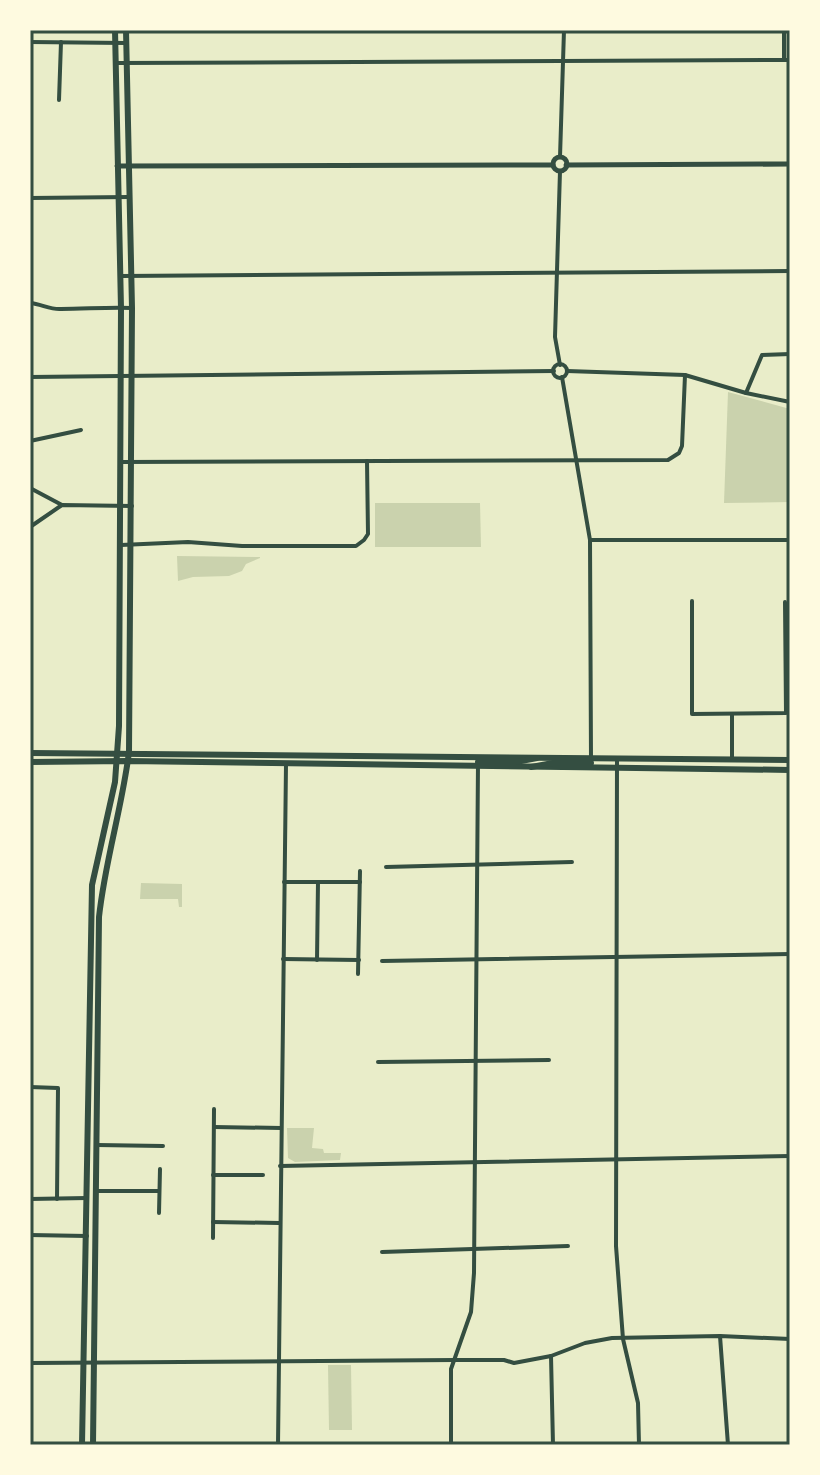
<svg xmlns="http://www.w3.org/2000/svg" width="820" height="1475" viewBox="0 0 820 1475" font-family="Inter,sans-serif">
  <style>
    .green { fill: #cad2ad }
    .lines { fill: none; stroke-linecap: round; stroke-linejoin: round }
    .minor { stroke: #344e41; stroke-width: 4 }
    .tertiary { stroke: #344e41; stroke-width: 5 }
    .secondary { stroke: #344e41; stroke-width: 6 }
    .primary { stroke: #344e41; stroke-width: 6 }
    .neatline { fill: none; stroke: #344e41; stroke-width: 3 }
  </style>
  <rect width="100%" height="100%" fill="#e9edc9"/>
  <g class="green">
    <path d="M728 392 790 409V502L724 503Z"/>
    <path d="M375 503H480L481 547H375Z"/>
    <path d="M177 556 260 557V558L246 564 242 571 229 576 193 577 178 581Z"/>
    <path d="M141 883 182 884V907H179L178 899H140Z"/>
    <path d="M287 1128H314L312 1148 323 1149 324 1153H341L340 1160 295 1162 288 1158Z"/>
    <path d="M328 1365H351L352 1430H329Z"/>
  </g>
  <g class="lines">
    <g class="minor">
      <path d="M30 42 126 43"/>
      <path d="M784 60V30"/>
      <path d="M116 63 790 60"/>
      <path d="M59 100 61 42"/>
      <path d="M560 157 564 30"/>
      <path d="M30 198 129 197"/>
      <path d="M121 276 790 271"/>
      <path d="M30 303C41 304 51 310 61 309 85 309 108 307 132 308"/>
      <circle cx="560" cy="371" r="7"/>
      <path d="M560 365 555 337 560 171"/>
      <path d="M567 371 685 375 746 393 790 402"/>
      <path d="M30 377 554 371"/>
      <path d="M562 377 590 540 591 761"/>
      <path d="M746 393 762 355 790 354"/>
      <path d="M30 441 81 430"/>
      <path d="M121 462 668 460 679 453 682 446 685 375"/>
      <path d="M30 488 62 505"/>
      <path d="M30 527 62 505 132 506"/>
      <path d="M590 540H790"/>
      <path d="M121 545 188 542 242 546H356L364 540 368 534 367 461"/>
      <path d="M692 601V714L786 713 785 602"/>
      <path d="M732 714V760"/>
      <path d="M617 759 616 1246 623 1339 638 1403 639 1445"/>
      <path d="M386 867 572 862"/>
      <path d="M284 882H360"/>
      <path d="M283 959 359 960"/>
      <path d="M317 960 318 882"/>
      <path d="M382 961 790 954"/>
      <path d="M358 974 360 871"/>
      <path d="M378 1062 549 1060"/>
      <path d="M30 1087 58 1088 57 1199"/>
      <path d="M214 1127 281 1128"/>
      <path d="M97 1145 163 1146"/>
      <path d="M280 1166 790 1156"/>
      <path d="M213 1175H263"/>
      <path d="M97 1191H159"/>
      <path d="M30 1199 87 1198"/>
      <path d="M159 1213 160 1169"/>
      <path d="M213 1222 279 1223"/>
      <path d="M30 1235 87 1236"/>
      <path d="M213 1238 214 1109"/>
      <path d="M382 1252 568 1246"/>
      <path d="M720 1336 728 1445"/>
      <path d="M551 1356 553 1445"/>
      <path d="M30 1363 455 1360H504L514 1363 551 1356 585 1343 612 1338 720 1336 790 1339"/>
      <path d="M278 1445 286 764"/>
      <path d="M451 1445V1369L471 1312 474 1273 478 763"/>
    </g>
    <g class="tertiary">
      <circle cx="560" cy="164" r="7"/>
      <path d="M566 165 790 164"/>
      <path d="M117 166 553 165"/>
    </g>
    <g class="secondary">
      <path d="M30 753 790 760"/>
      <path d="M30 762 128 761 790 770"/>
      <path d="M82 1445 92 885 115 782 119 726 121 308 115 30"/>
      <path d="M93 1445 99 917C105 861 122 808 129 752L132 308 126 30"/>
    </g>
    <g class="primary">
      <path d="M478 762H516L537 758"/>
      <path d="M531 767 553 763H591"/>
    </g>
  </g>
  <rect width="820" height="1475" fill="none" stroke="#fefae0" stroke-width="64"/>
  <rect x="32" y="32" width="756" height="1411" class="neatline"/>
</svg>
